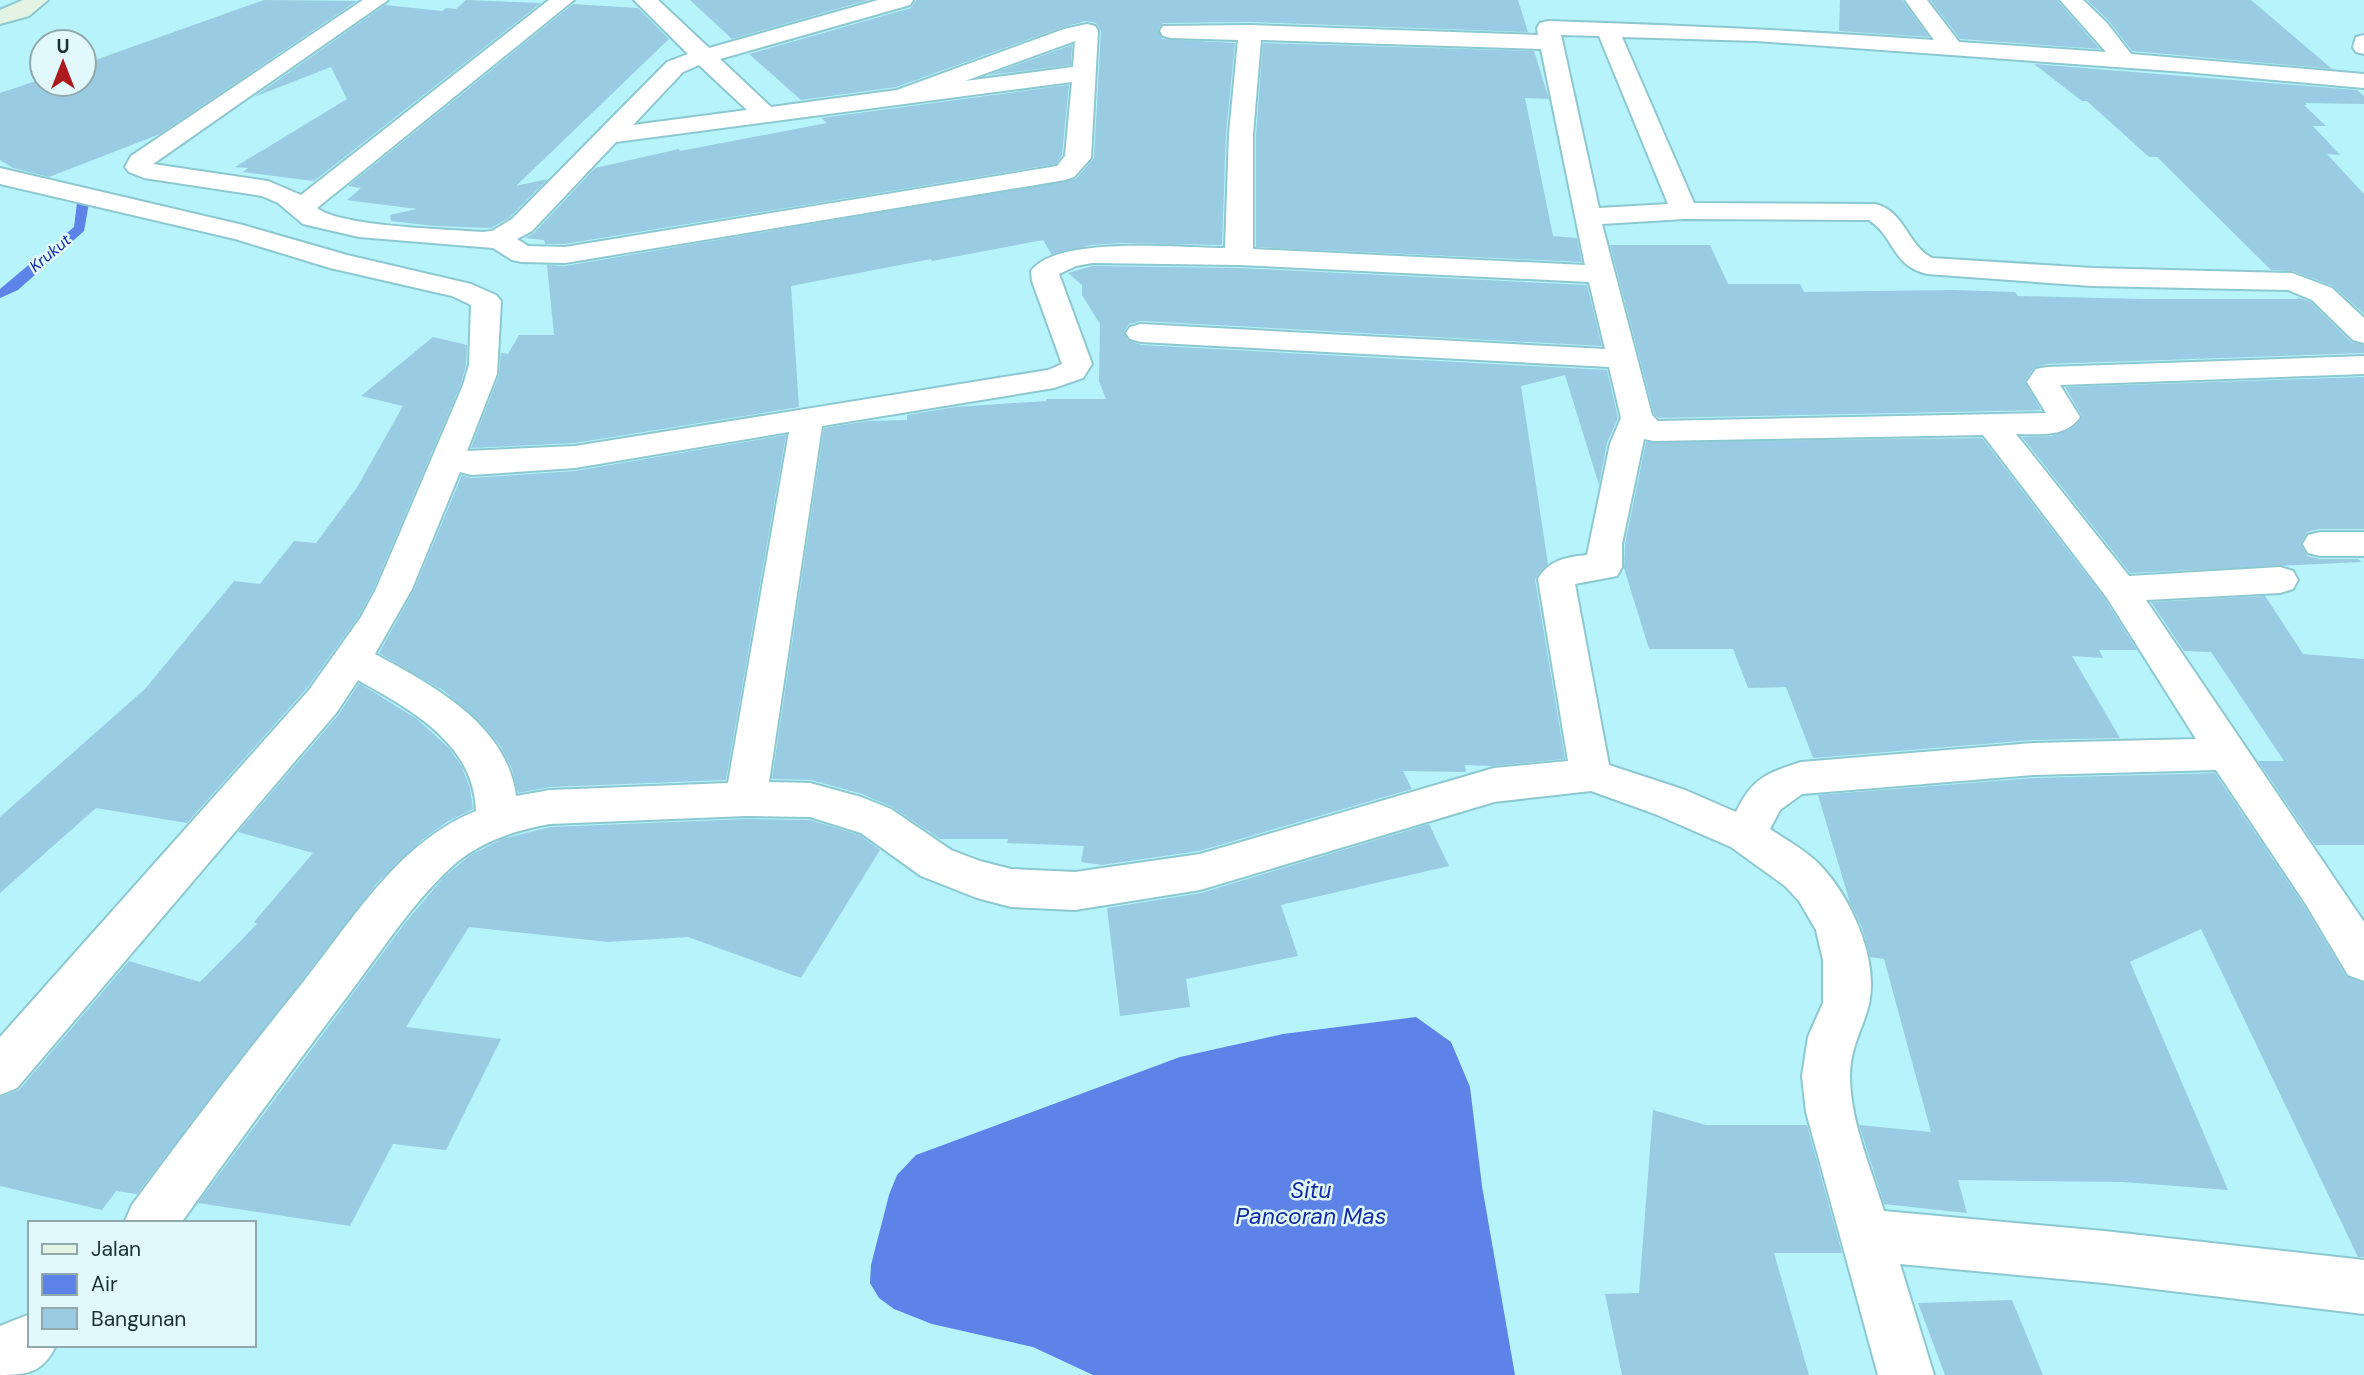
<svg xmlns="http://www.w3.org/2000/svg" width="2364" height="1375" viewBox="0 0 2364 1375" font-family="'DM Sans',sans-serif">
  <style>
    .water { fill: #5d82e8 }
    .lines { fill: none; stroke-linecap: round; stroke-linejoin: round }
    .stream { fill: #5d82e8; fill-rule: evenodd }
    .building { fill: #99cce2 }
    .street-casing { stroke: #8dc8d0; stroke-width: 4 }
    .secondary-casing { stroke: #8dc8d0; stroke-width: 4 }
    .street { fill: #fff; fill-rule: evenodd }
    .secondary { fill: #e3f4e4; fill-rule: evenodd }
    .labels { text-anchor: middle; dominant-baseline: central; stroke-width: 5; stroke-linejoin: round; paint-order: stroke }
    .far-water-label { font-size: 16px; font-style: italic; fill: #152ba1; stroke: #e1f9fc }
    .near-water-label { font-size: 23px; font-style: italic; fill: #152ba1; stroke: #e1f9fc }
  </style>
  <rect width="100%" height="100%" fill="#b6f3fb"/>
  <path class="water" d="M1416 1017 1451 1042 1470 1087 1482 1186 1515 1375H1093L1033 1347 932 1324 894 1309 879 1298 870 1283 871 1265 889 1195 897 1175 916 1155 1180 1057 1283 1034Z"/>
  <g class="lines">
    <path class="stream" d="M83 199 89 203 84 231 18 290 0 298V289L74 227 77 203Z"/>
  </g>
  <g class="building">
    <path d="M264 0 357 1 160 134 49 177 13 168 0 160V93L42 79V84H84V64Z"/>
    <path d="M466 0 541 3 314 181 243 172 248 168 235 167 347 99 331 67 254 97 385 5 442 11 446 8 456 9Z"/>
    <path d="M690 0H868L732 39Z"/>
    <path d="M916 0H1518L1528 32 1250 22 1163 23 1158 30 1162 39 1235 43 1226 134 1222 245 1121 243 1092 245 1052 255 1043 240 932 261 931 259 791 286 799 407 575 443 471 448 499 375 501 353 508 354 519 335H554L547 265 565 266 1076 179 1094 158 1101 31 1096 23 1086 21 1063 27 896 87 801 100 749 54 911 8Z"/>
    <path d="M1840 0H1902L1929 37 1839 31Z"/>
    <path d="M1930 0H2057L2100 49 1960 39Z"/>
    <path d="M2087 0H2251L2332 69 2132 51 2109 21Z"/>
    <path d="M573 4 638 8 669 39 516 186 548 179 510 217 491 228 434 226 391 221 390 215 417 209 347 200 361 188 348 186Z"/>
    <path d="M1263 43 1534 51 1549 99 1525 98 1553 236 1577 238 1582 262 1256 247V134Z"/>
    <path d="M1072 45 1071 65 988 75Z"/>
    <path d="M2034 64 2357 90 2364 96V104L2305 103 2307 105H2304L2326 126H2313L2340 155 2327 154 2364 194V314L2333 286 2293 271 2271 270 2157 157H2149L2087 101H2082Z"/>
    <path d="M1069 85 1062 155 1056 164 565 244H545L544 240 525 238 534 233 595 168 679 149 680 151 827 123 821 118Z"/>
    <path d="M1610 245H1710L1728 284H1800L1804 292 1952 290 2015 292 2018 296 2142 299H2299L2297 297 2311 302 2351 342 2364 345V353L2047 364 2034 368 2025 381 2041 410 1659 418 1654 414Z"/>
    <path d="M1092 266 1239 268 1587 285 1602 346 1141 321 1129 324 1124 332 1128 340 1141 345 1607 370 1618 418 1607 443 1599 485 1565 375 1521 386 1548 564 1535 579 1565 759 1492 766 1465 765 1466 772 1403 771 1412 789 1199 851 1102 865 1081 862 1084 846 1007 843 1008 839H940L892 807 862 794 811 780 772 779 824 428 869 421 907 420V415L956 407 1046 401 1047 399H1106L1099 381 1100 324 1082 295V285L1068 273Z"/>
    <path d="M433 337 467 345 466 365 461 384 374 588 359 616 307 688 187 823 96 808 0 893V817L145 689 234 581 260 584 294 541 316 543 356 489 403 406 361 396Z"/>
    <path d="M2364 377V529H2319L2307 532 2301 543 2307 556 2320 559H2358L2362 562 2130 573 2022 437 2052 436 2076 425 2082 416 2065 387Z"/>
    <path d="M786 435 726 780 550 787 518 793 512 769 501 747 484 726 444 691 379 653 414 590 462 475 471 478 575 471Z"/>
    <path d="M1982 438 2105 599 2137 650H2099L2103 658 2072 656 2120 738 2033 740 1813 758 1786 687 1748 688 1733 649H1649L1624 568 1625 544 1646 442Z"/>
    <path d="M2265 596 2303 654 2364 659V845H2315L2258 761H2284L2211 652 2184 651 2151 602Z"/>
    <path d="M359 683 417 719 450 749 462 767 470 788 473 809 447 822 422 840 378 882 137 1194 116 1191 102 1210 0 1186V1097L19 1090 129 961 200 982 257 924 254 922 313 853 238 832 339 714Z"/>
    <path d="M2215 773 2303 904 2346 976 2364 983V1257H2358L2201 929 2130 962 2228 1190 2123 1182 1958 1180 1967 1213 1884 1204 1859 1125 1931 1132 1884 959 1870 957 1862 927 1850 903 1818 795 2033 778Z"/>
    <path d="M746 819 810 820 860 835 880 850 801 978 688 937 608 942 469 927 406 1027 501 1039 446 1150 393 1144 350 1226 198 1203 405 923 444 877 469 856 502 839 550 827Z"/>
    <path d="M1429 824 1449 866 1281 905 1298 956 1186 979 1190 1007 1120 1016 1107 908 1201 893Z"/>
    <path d="M1653 1110 1706 1125H1807L1842 1253H1774L1809 1375H1622L1605 1294 1639 1293Z"/>
    <path d="M2012 1300 2043 1375H1945L1918 1303Z"/>
  </g>
  <g class="lines">
    <defs>
      <g id="street">
        <path d="M363 0H388L153 164 268 181 301 195 549 0H574L317 208C341 227 448 229 482 232L492 231 512 219 667 62 688 54 634 0H658L709 48 878 0H913L910 5 720 59 771 107 897 90 1064 29 1087 24 1095 26 1098 31 1091 158 1074 177 1065 180 565 263 522 262 512 260 493 248 359 237 303 224 278 203 262 196 144 178 129 172 125 167 131 156ZM1075 41 1073 67 965 81ZM699 65 747 110 633 125 683 72ZM1072 82 1065 156 1057 166 565 247 528 246 517 239 532 231 616 142Z"/>
        <path d="M1905 0H1927L1959 42 2106 52 2060 0H2083L2107 23 2131 54 2364 74V88L2186 72 1756 41 1622 37 1694 203 1875 204C1905 211 1907 245 1932 258L2092 268 2292 273 2332 288 2364 318V343L2353 340 2312 300 2288 290 2092 286 1927 274C1891 265 1895 237 1869 220L1684 219 1602 224 1652 415 1658 421 2046 413 2027 382 2036 369 2047 367 2364 356V374L2060 385 2080 417C2066 438 2039 434 2016 434L2129 576 2280 567 2293 571 2298 580 2293 589 2280 593 2146 600 2364 922V981L2348 975 2305 903 2216 770 2033 775 1802 794 1780 810 1770 829C1785 839 1804 849 1818 863 1850 895 1879 958 1869 1004 1863 1029 1850 1047 1850 1076 1850 1121 1871 1168 1884 1211L2104 1231 2364 1260V1314L2104 1283 1900 1264 1934 1375H1878L1806 1112 1802 1076 1808 1037 1823 1003V960L1816 930 1799 901 1785 886 1731 847 1655 814 1591 791 1494 802 1200 890 1075 910 1011 907 977 898 921 876 861 833 810 817 746 816 550 824C517 830 484 840 457 862 417 897 387 943 355 986 296 1064 238 1143 181 1223H124L132 1205C188 1129 245 1054 304 981 354 918 399 842 476 811 474 743 411 710 358 680L337 712 17 1088 0 1095V1037L309 690 361 617 376 589 463 385 469 365 471 305 452 296 330 268 235 239 0 184V168L243 225 347 255 471 284 496 295 501 301 497 374 467 451 575 446 1048 370 1062 364 1032 281 1031 271C1056 235 1183 248 1225 248L1229 134 1238 40 1171 38 1163 36 1160 31 1163 26 1250 25 1538 35 1537 28 1540 23 1548 21C1677 25 1805 31 1934 40ZM1561 35 1599 36 1668 204 1599 208ZM1261 40 1541 49 1585 265 1253 249V134ZM1092 263 1239 265 1589 282 1605 349 1141 324 1130 327 1126 333 1130 339 1141 342 1609 367 1621 418 1610 444 1587 555C1566 557 1549 560 1538 579L1568 761 1494 768 1200 854 1075 872 1011 869 980 861 951 850 891 809 861 797 810 783 769 782 822 426 1054 388 1083 378 1092 364 1059 274 1076 266ZM789 432 728 783 550 790 516 796C507 724 432 685 375 654L412 589 460 472 471 475 575 468ZM1983 435 2107 598 2196 739 2033 743 1801 762C1767 773 1752 778 1736 812L1685 790 1609 765 1575 584 1617 576 1622 567V544L1644 439 1654 441Z"/>
        <path d="M2364 35V54L2356 52 2353 47 2356 37Z"/>
        <path d="M2320 532H2364V556H2320L2308 553 2303 544 2308 535Z"/>
        <path d="M30 1314V1345H56C44 1372 28 1375 0 1375V1326Z"/>
      </g>
      <path id="secondary" d="M23 0H48L29 16 0 24V10Z"/>
    </defs>
    <use href="#street" class="street-casing"/>
    <use href="#secondary" class="secondary-casing"/>
    <use href="#street" class="street"/>
    <use href="#secondary" class="secondary"/>
  </g>
  <g class="labels">
    <g class="far-water-label">
      <text transform="translate(50 253) rotate(-40)">Krukut</text>
    </g>
    <g class="near-water-label">
      <text x="1311" y="1190">Situ<tspan x="1311" dy="26">Pancoran Mas</tspan></text>
    </g>
  </g>
  <rect x="28" y="1221" width="228" height="126" fill="#e1f9fc" stroke="#91a9ac" stroke-width="2"/>
  <rect x="42" y="1244" width="35" height="10" fill="#e3f4e4" stroke="#91a9ac" stroke-width="2"/>
  <text x="91" y="1256" font-size="21" fill="#183033">Jalan</text>
  <rect x="42" y="1274" width="35" height="21" fill="#5d82e8" stroke="#91a9ac" stroke-width="2"/>
  <text x="91" y="1291" font-size="21" fill="#183033">Air</text>
  <rect x="42" y="1308" width="35" height="21" fill="#99cce2" stroke="#91a9ac" stroke-width="2"/>
  <text x="91" y="1326" font-size="21" fill="#183033">Bangunan</text>
  <g transform="translate(63 63)"><circle r="33" fill="#e1f9fc" stroke="#91a9ac" stroke-width="2"/>
  <path d="M0-5L12 26L0 18L-12 26Z" fill="#ad1b1e"/>
  <text y="-10" font-size="19" font-weight="bold" text-anchor="middle" fill="#183033">U</text>
  </g>
</svg>
